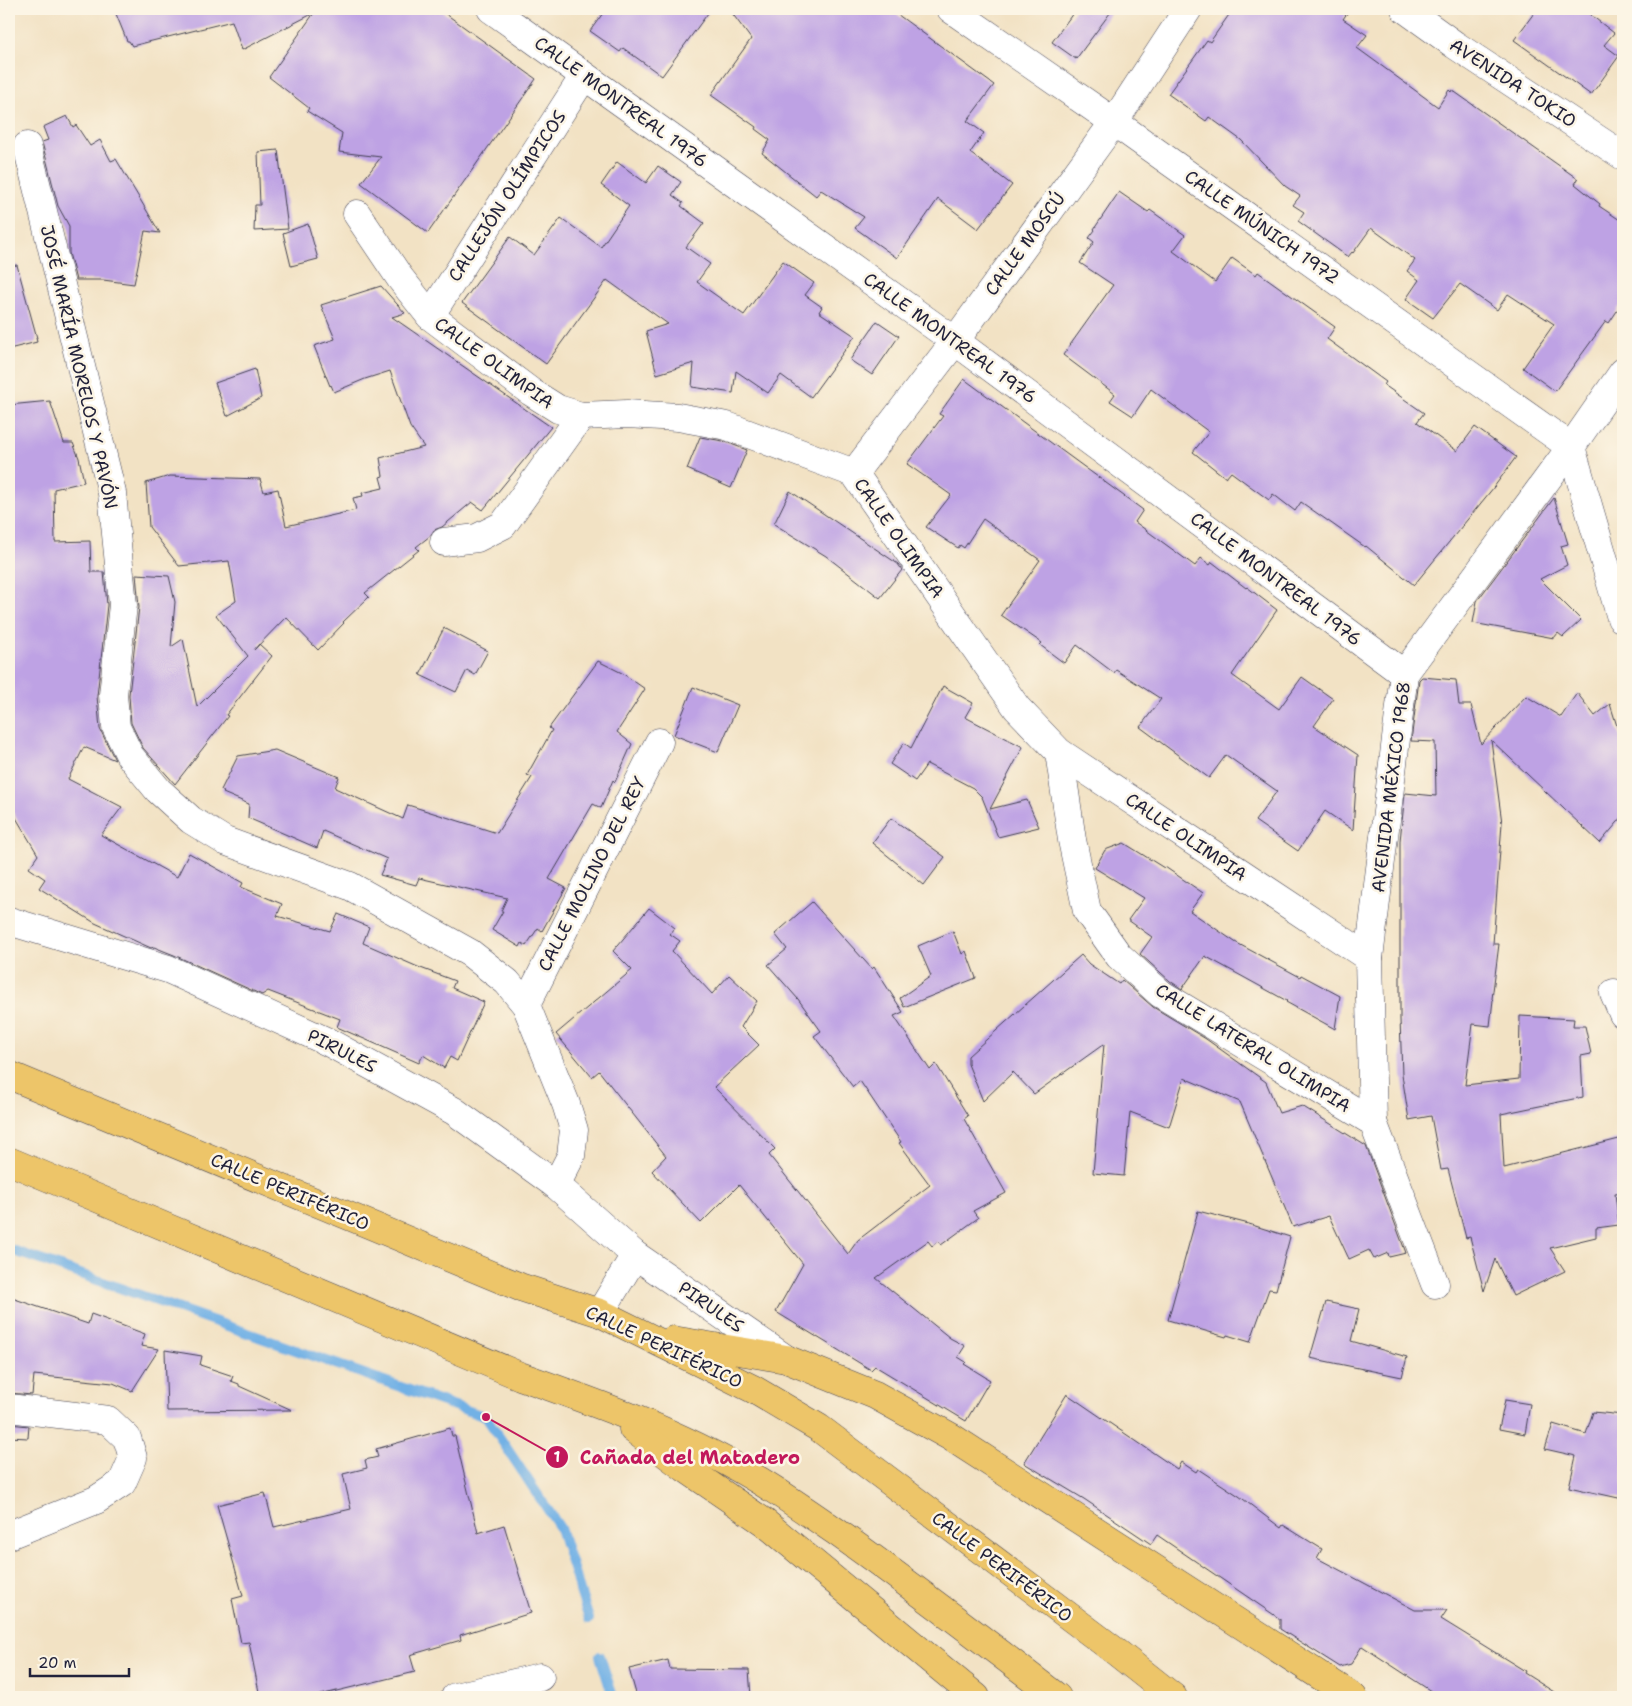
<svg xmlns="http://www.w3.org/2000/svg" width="1632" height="1706" viewBox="0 0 1632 1706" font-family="'Shantell Sans',sans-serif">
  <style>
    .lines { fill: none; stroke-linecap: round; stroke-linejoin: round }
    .stream { stroke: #72b1e5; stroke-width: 10 }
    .building { fill: #bea2e4 }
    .minor-casing { stroke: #413f50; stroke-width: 29 }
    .highway-casing { stroke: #413f50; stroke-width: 29 }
    .minor { stroke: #fff; stroke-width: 28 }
    .highway { stroke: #edc569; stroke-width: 28 }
    .labels { text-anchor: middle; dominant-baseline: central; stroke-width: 5; stroke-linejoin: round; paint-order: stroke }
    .street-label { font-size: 18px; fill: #22223b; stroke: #fcf5e5 }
    .leader { fill: none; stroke: #c2185b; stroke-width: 2 }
    .callout-dot { fill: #c2185b; stroke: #fcf5e5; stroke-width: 2 }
    .mark-label { font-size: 15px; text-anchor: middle; font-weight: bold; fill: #fff }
    .callout-label { font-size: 19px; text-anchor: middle; font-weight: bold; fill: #c2185b; stroke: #fcf5e5; stroke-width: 5; stroke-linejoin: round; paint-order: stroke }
  </style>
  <rect width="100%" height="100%" fill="#fcf5e5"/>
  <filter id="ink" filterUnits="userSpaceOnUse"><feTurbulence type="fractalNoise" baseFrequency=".02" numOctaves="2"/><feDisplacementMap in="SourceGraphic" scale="10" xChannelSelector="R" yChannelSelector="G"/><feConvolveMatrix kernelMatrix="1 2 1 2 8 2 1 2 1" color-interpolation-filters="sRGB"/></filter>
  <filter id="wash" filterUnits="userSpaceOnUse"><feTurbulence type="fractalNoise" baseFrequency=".0096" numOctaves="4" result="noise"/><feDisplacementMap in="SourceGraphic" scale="20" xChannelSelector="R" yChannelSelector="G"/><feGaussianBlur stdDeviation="1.12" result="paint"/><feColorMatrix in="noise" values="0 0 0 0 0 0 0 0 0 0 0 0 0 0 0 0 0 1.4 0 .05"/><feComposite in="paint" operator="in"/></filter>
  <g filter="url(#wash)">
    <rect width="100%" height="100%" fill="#f2e2c4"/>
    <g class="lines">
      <g class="stream">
        <path d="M9 1249 486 1417 560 1528 589 1619"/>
        <path d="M600 1656 613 1697"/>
      </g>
    </g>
    <g id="blocks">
      <g class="building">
        <path d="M114 9H439L536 79 428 233 361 183 381 157 339 152 342 133 307 111 309 108 269 77 314 13 242 50 232 21 132 46 129 41H127Z"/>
        <path d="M606 9H711L662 76 623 48 620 52 590 31Z"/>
        <path d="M729 9H890L994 85 967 121 984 133 970 153 1012 185 978 229 938 199 897 258 855 228 864 217 821 190 816 196 762 153 770 140 755 129 756 127 711 95 751 39Z"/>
        <path d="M1076 9H1113L1076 59 1052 42Z"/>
        <path d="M1233 9H1350L1343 19 1367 35 1357 48 1438 107 1449 90 1451 92 1452 90 1578 179 1575 184 1600 204 1599 206 1623 222V302L1609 323 1606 321 1555 391 1523 368 1554 324 1508 294 1497 310 1460 284 1433 318 1406 299 1419 280 1407 271 1415 260 1371 228 1353 253 1352 252 1348 257 1298 221 1304 212 1293 205 1300 196 1285 186 1241 140 1209 117 1206 121 1168 94 1207 40 1210 42Z"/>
        <path d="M1537 9H1583L1614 33 1604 45 1619 56 1591 95 1514 40Z"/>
        <path d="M67 116 73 127 76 125 90 146 100 140 111 161 116 159 160 233 145 231 134 284 103 280H76L69 253V226L58 206 42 142 48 140 43 127Z"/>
        <path d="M278 150 288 229 254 231 255 205H260L258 152Z"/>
        <path d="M617 162 646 183 658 166 681 182 672 195 683 203 681 206 704 223 686 247 710 264 697 282 744 315 783 261 814 283 805 295 822 307 819 312 855 336 811 397 781 375 768 393 736 371 733 393 692 387 694 363 657 374 646 331 668 324 607 280 546 364 462 303 510 237 534 255 561 218 601 247 629 206 601 185Z"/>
        <path d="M1119 192 1148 212 1150 210 1185 235 1173 251 1215 282 1232 258 1256 275 1258 272 1335 327 1327 339 1386 382 1384 385 1424 413 1417 422 1457 451 1475 427 1516 457 1494 487 1414 585 1366 546 1365 547 1301 502 1295 511 1273 494 1269 500 1231 472 1226 478 1193 452 1209 432 1151 389 1133 416 1110 401 1115 394 1063 355 1113 285 1080 263 1094 242 1089 238 1095 230 1094 229Z"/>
        <path d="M308 224 318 259 291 266 283 233Z"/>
        <path d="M17 265 37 338H36L37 342 9 349V266Z"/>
        <path d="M381 286 405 313 392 317 551 427 483 510 472 502 442 527 434 530 430 536 416 547 419 550 365 593 369 597 343 622 344 623 318 650 286 617 254 650 259 644 272 656 226 715 228 716 175 784 143 748 131 723 129 695 139 607 136 574 169 576 175 602 171 647 183 639 197 707 248 656 216 615 236 601 229 561 179 566 149 527 146 483 170 476 260 479 264 492 278 489 286 526 356 510 353 498 363 496 362 493 383 488 380 477 383 476 380 458 424 447 410 427 390 371 365 379 334 392 331 385 330 386 314 346 335 339 321 305Z"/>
        <path d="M877 321 899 336 872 375 850 360Z"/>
        <path d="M255 369 261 398 227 416 215 383Z"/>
        <path d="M964 379 1143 510 1135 522 1195 566 1201 558 1210 565 1212 562 1246 588 1247 587 1277 610 1232 675 1279 709 1302 677 1333 699 1314 726 1358 755 1353 830 1325 811 1298 851 1255 821 1277 791 1226 755 1209 778 1140 727 1161 699 1116 670 1114 673 1077 645 1064 663 1040 645 1042 643 1001 615 1040 560 983 519 964 548 960 545 958 548 926 527 951 495 907 464 943 416 939 414Z"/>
        <path d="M50 401 64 443H73L79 458 84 482 54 489 55 542 90 541 91 572H104L107 605 97 696 100 729 115 760 84 747 68 779 122 807 101 835 177 877 189 853 243 883 241 887 282 904 277 916 330 931 338 914 369 927 363 943 418 967 455 981 452 988 484 1002 457 1061 450 1057 444 1068 423 1055 419 1063 337 1027 340 1019 268 991 262 995 174 955 154 947 151 948 95 923 39 888 45 879 29 868 38 855 9 806V405Z"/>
        <path d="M700 437 723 441 747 450 731 488 687 469Z"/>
        <path d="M790 491 898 564 902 570 880 598 826 556 774 524Z"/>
        <path d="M1554 498 1568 544 1561 546 1567 565 1540 579 1581 620 1563 637 1558 633 1554 638 1473 623 1477 601Z"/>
        <path d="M444 628 488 651 475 675 467 670 456 692 420 675Z"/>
        <path d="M598 661 622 673 645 689 617 732 632 744 615 782 613 780 601 808 593 804 549 879 566 888 542 931 538 928 526 946 522 943 520 947 492 930 503 911H501L507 898 419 878 416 885 380 875 387 859 323 831 317 848 248 818 249 804 223 793 224 792 221 790 238 756 275 750 339 777 335 788 403 819 408 805 497 833 532 777 527 775 552 730 549 728Z"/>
        <path d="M1422 677 1456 680 1459 705H1471L1481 744 1526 696 1561 717 1577 693 1595 716 1610 704 1623 745V816L1600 843 1491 740 1502 823 1493 944H1499L1492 999 1493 1000 1490 1026 1473 1024 1465 1085 1519 1079 1520 1016 1574 1019 1573 1026H1585L1591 1054 1581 1056 1583 1097 1501 1114 1504 1168 1623 1138V1193L1615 1194 1619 1225 1596 1228V1237L1550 1248 1565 1271 1513 1296 1495 1259 1484 1291 1470 1237 1466 1238 1448 1169 1441 1170 1431 1116 1409 1120 1402 1075 1400 1019V841L1405 793 1436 796 1435 742 1411 741 1419 680Z"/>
        <path d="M943 686 973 703 965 717 1023 747 990 809 1027 800 1039 827 998 837 982 797 973 788 927 764 915 781 890 764 904 743 911 748Z"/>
        <path d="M693 687 738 705 718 752 674 735Z"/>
        <path d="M891 818 945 857 924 885 872 843Z"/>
        <path d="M1124 843 1164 868 1165 867 1203 893 1190 911 1235 942 1300 977 1301 975 1340 996 1335 1029 1286 1002 1287 1001 1205 956 1182 989 1170 981 1140 954 1152 937 1128 920 1144 898 1095 868 1105 850Z"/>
        <path d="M812 902 872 969 874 967 903 1012 894 1016 930 1070 936 1064 968 1116 964 1119 1006 1193 973 1211 978 1218 941 1245 938 1241 932 1246 928 1241 876 1278 950 1338 965 1346 958 1357 966 1362 964 1364 990 1380 966 1421 875 1366 871 1370 776 1312 803 1264 739 1185 701 1223 652 1171 666 1156 599 1071 592 1077 556 1034 632 970 613 951 649 908 675 928 670 934 680 941 672 951 712 994 729 975 757 1001 741 1027 759 1045 714 1087 775 1149 769 1155 848 1254 858 1240 930 1185 899 1143 901 1142 860 1081 853 1087 814 1036 821 1031 798 999 768 965 787 949 775 934Z"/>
        <path d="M953 931 962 954 966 951 976 978 904 1007 900 998 931 976 918 946Z"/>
        <path d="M1081 955 1089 964 1119 984 1122 980 1153 1007 1206 1039 1266 1082 1279 1113 1302 1106 1366 1146 1406 1253 1389 1257 1388 1253 1374 1259 1369 1250 1349 1259 1329 1216 1293 1227 1240 1102 1184 1078 1169 1127 1130 1112 1124 1176 1093 1173 1104 1044 1034 1094 1013 1072 983 1101 968 1064V1056Z"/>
        <path d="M1198 1211 1249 1224 1290 1237 1276 1290 1269 1289 1250 1342 1227 1335 1226 1337 1168 1320Z"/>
        <path d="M9 1297 88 1324 91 1314 145 1334 141 1346 159 1349 132 1391 113 1383 34 1375 32 1395 9 1393Z"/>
        <path d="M1326 1302 1359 1309 1351 1341 1407 1357 1402 1377 1310 1358Z"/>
        <path d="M165 1350 202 1356 200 1365 233 1376 231 1381 239 1384V1386L292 1410 167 1411Z"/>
        <path d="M1067 1394 1177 1469 1181 1462 1196 1472 1198 1469 1239 1496 1281 1528 1283 1525 1322 1549 1317 1558 1415 1610H1447L1441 1619 1525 1671 1524 1673 1562 1697H1440L1362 1646 1351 1664 1340 1667 1280 1629V1619L1157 1535 1151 1544 1084 1499 1024 1463Z"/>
        <path d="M1505 1400 1530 1404 1525 1434 1499 1429Z"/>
        <path d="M1593 1412 1623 1415V1499L1569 1487 1576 1456 1545 1449 1553 1424 1586 1434Z"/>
        <path d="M9 1424 29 1426 28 1438 9 1437Z"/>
        <path d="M450 1428 452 1436H455L478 1533 504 1525 531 1613 460 1635 461 1640 410 1655 415 1672 312 1697H260L249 1642 241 1643 232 1599 243 1596 217 1505 265 1493 274 1527 351 1509 343 1474 367 1468 365 1460 378 1457 376 1449Z"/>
        <path d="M668 1660 670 1669 749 1670 751 1697H637L629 1669Z"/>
      </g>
    </g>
  </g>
  <g filter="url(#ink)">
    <use href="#blocks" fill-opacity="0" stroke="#413f50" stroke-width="1"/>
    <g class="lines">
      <defs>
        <g id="minor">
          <path d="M491 9 955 341 1404 674"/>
          <path d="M951 9 1114 122 1571 447 1621 618"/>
          <path d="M1405 9 1455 45 1623 156"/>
          <path d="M27 146 112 493 123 605 113 695 116 727 130 756 158 790 191 820 225 841 350 886 470 953 507 982 526 1005 566 1104 574 1130 571 1156 556 1185"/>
          <path d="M357 214 400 278 430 316 531 392 558 409 581 416 627 414 678 417 727 426 854 473 1017 708 1059 752 1369 958"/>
          <path d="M430 316 584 76"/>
          <path d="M854 473 955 341 1114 122 1188 9"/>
          <path d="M444 542 477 538 503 525 581 416"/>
          <path d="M1059 752 1072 840 1087 911 1119 956 1161 994 1373 1122"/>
          <path d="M9 921 168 969 328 1042 454 1111 556 1185 635 1255 786 1359"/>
          <path d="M1614 993 1623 1014"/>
          <path d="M526 1005 659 742"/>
          <path d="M1435 1284 1373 1122 1369 958 1404 674 1571 447 1623 372"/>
          <path d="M600 1313 635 1255"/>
          <path d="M9 1408 108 1420 127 1438 133 1458 122 1483 96 1500 9 1535"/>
          <path d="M455 1697 540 1677"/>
        </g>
        <g id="highway">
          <path d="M9 1075 520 1287 600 1313 753 1389 819 1428 1115 1651 1173 1697"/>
          <path d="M9 1161 520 1376C599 1404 678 1432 750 1475 781 1493 809 1513 838 1533 913 1586 985 1642 1057 1697"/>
          <path d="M673 1340 786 1359 875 1395 951 1437 1353 1697"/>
          <path d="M633 1429 685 1468 764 1522 976 1697"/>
        </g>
      </defs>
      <use href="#minor" class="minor-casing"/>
      <use href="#highway" class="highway-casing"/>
      <use href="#minor" class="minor"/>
      <use href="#highway" class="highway"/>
    </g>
  </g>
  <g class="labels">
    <g class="street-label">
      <text transform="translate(1513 83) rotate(33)">AVENIDA TOKIO</text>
      <text transform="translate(621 102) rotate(36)">CALLE MONTREAL 1976</text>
      <text transform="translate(507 196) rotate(-57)">CALLEJÓN OLÍMPICOS</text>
      <text transform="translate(1262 227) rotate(35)">CALLE MÚNICH 1972</text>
      <text transform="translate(1025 244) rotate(-54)">CALLE MOSCÚ</text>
      <text transform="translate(950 338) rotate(36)">CALLE MONTREAL 1976</text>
      <text transform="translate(494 363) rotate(36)">CALLE OLIMPIA</text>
      <text transform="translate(79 367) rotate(77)">JOSÉ MARÍA MORELOS Y PAVÓN</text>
      <text transform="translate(899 538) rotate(55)">CALLE OLIMPIA</text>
      <text transform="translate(1276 579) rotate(37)">CALLE MONTREAL 1976</text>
      <text transform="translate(1391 787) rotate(-83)">AVENIDA MÉXICO 1968</text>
      <text transform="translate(1186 837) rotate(34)">CALLE OLIMPIA</text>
      <text transform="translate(592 874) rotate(-63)">CALLE MOLINO DEL REY</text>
      <text transform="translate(1253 1048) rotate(32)">CALLE LATERAL OLIMPIA</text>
      <text transform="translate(342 1051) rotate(27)">PIRULES</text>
      <text transform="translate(290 1192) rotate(23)">CALLE PERIFÉRICO</text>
      <text transform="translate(711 1307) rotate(35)">PIRULES</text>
      <text transform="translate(664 1347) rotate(25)">CALLE PERIFÉRICO</text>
      <text transform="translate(1002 1567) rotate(37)">CALLE PERIFÉRICO</text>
    </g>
  </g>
  <path class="leader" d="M486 1417L557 1457"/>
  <g class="callout-dot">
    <circle cx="486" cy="1417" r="5"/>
    <circle cx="557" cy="1457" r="12"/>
  </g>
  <g class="mark-label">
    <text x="557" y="1462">1</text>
  </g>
  <g class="callout-label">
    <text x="690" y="1464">Cañada del Matadero</text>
  </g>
  <rect width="1632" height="1706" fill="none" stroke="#fcf5e5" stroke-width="30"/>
  <path d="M30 1668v8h99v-8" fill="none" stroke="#22223b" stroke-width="2.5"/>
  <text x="38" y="1668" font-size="15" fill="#22223b" stroke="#fcf5e5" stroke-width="4" paint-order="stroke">20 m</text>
</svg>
